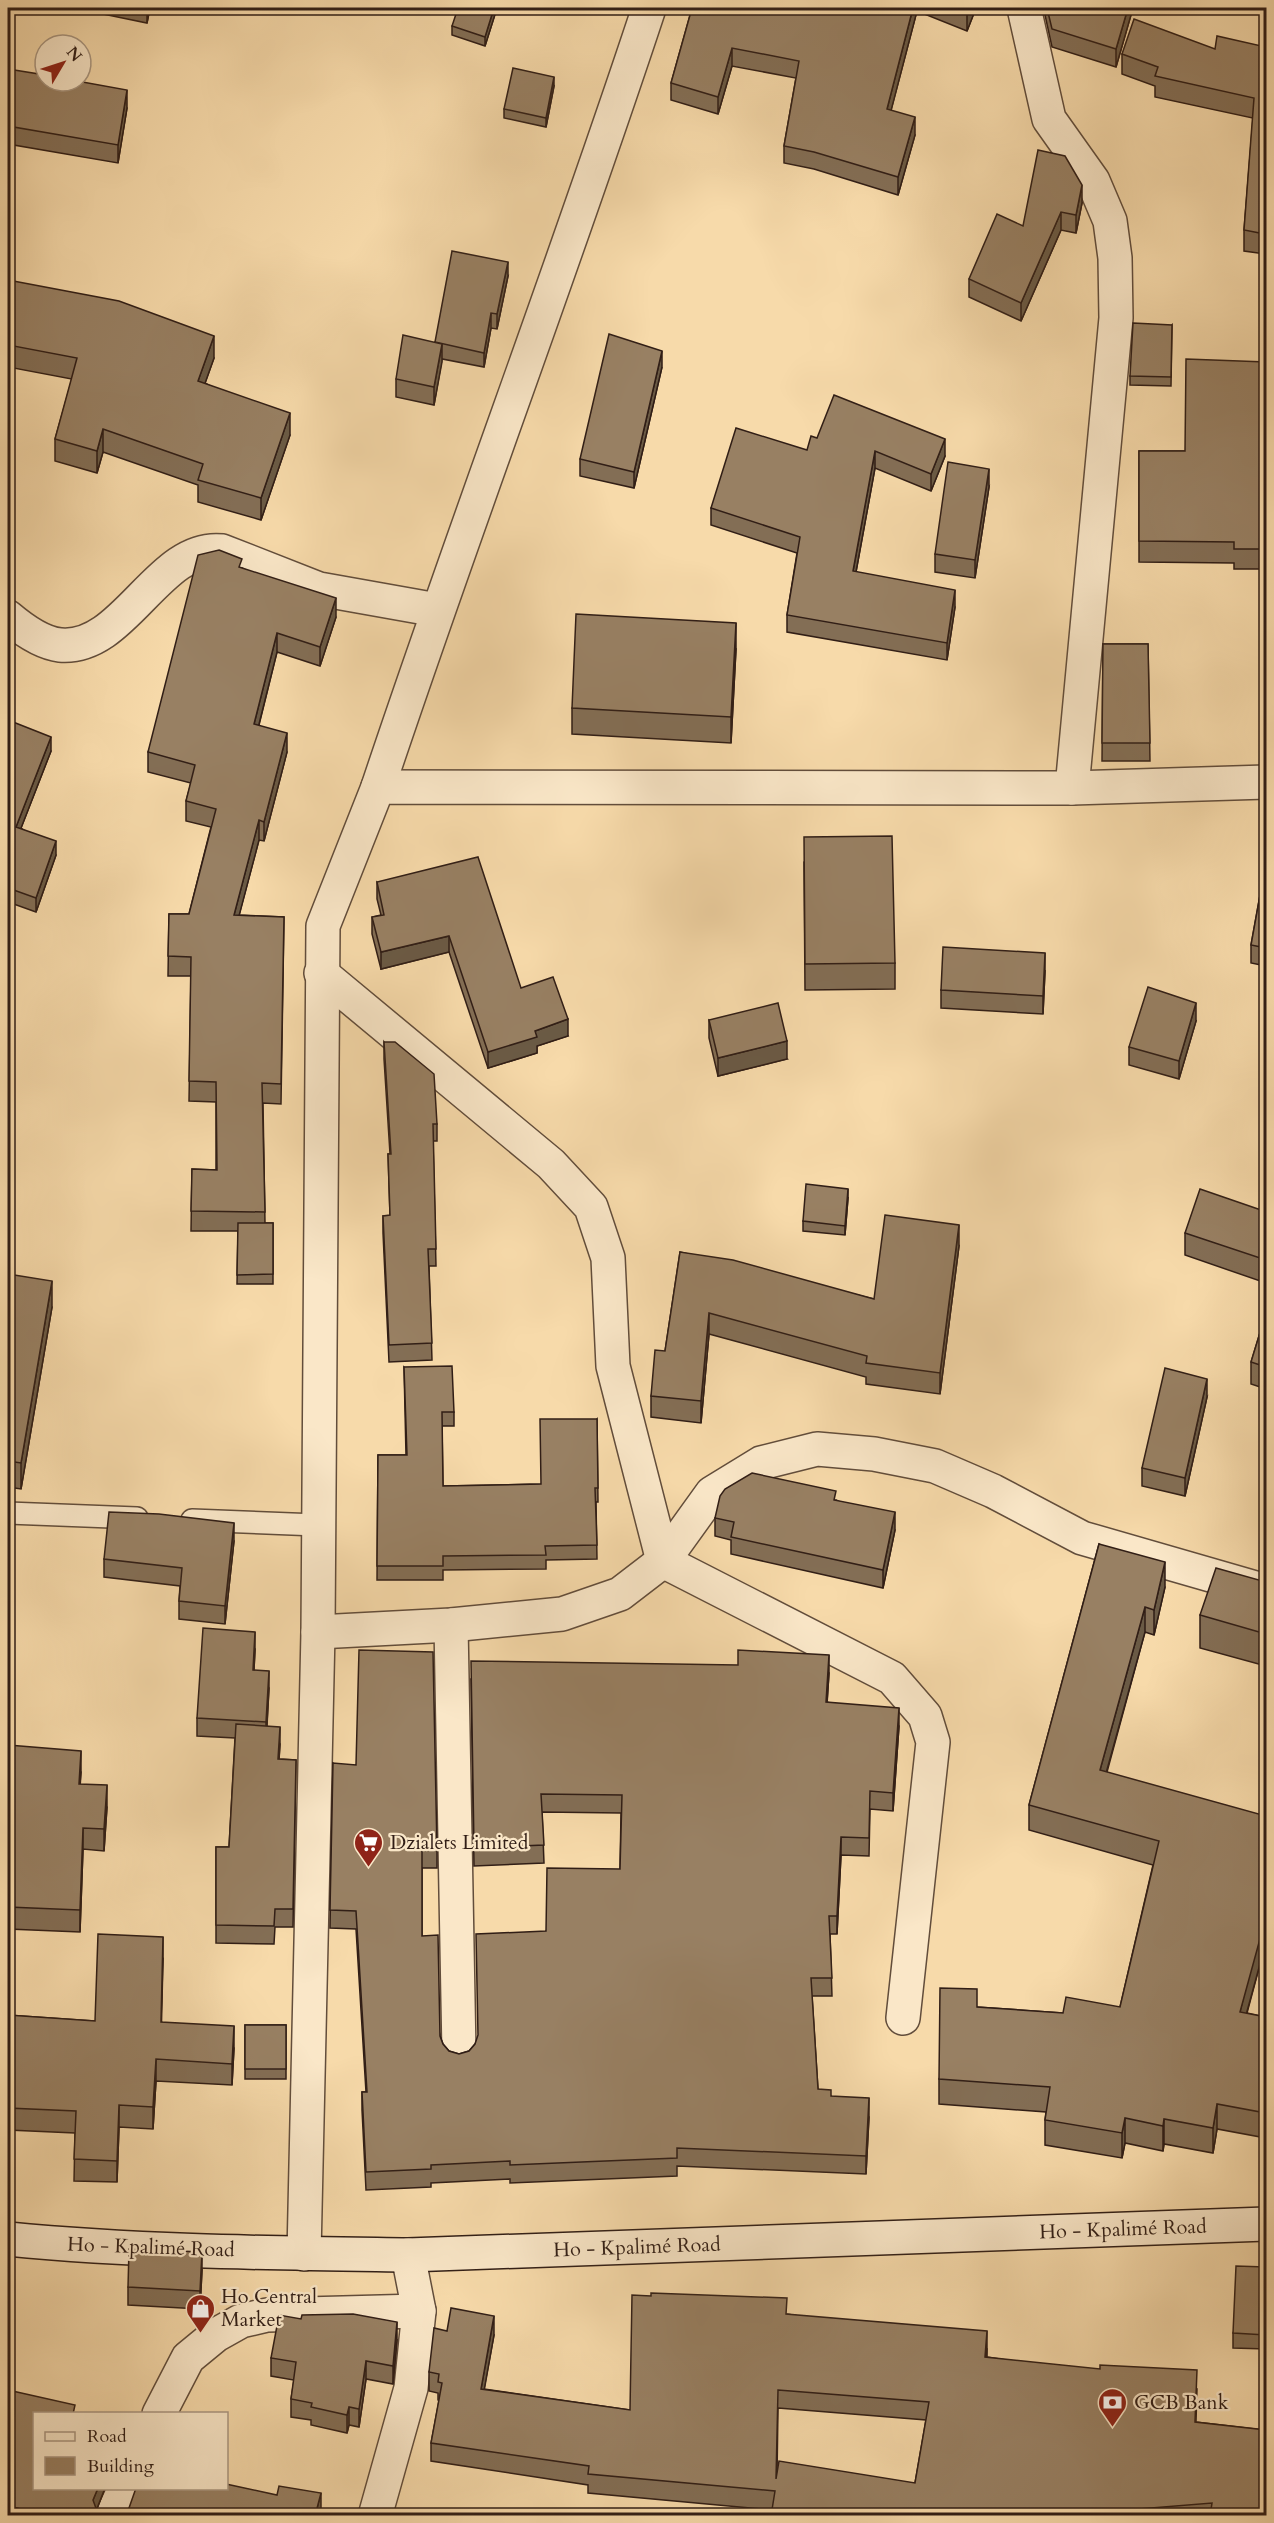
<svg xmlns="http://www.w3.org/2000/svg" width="1274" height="2523" viewBox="0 0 1274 2523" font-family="Cardo,serif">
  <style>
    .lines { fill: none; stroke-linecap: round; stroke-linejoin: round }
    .lane-casing { stroke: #624d3b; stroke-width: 24 }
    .street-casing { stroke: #624d3b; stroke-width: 36 }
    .secondary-casing { stroke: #311e16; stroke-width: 36 }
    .lane { stroke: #fae7c8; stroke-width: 21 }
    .street { stroke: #fae7c8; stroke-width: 33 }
    .secondary { stroke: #fae7c8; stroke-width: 33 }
    .wall { fill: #836e55; stroke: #311e16; stroke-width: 1.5; fill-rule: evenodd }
    .shaded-wall { fill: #6a5a45; stroke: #311e16; stroke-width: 1.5 }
    .building { fill: #988063; stroke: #311e16; stroke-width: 1.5; fill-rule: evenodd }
    .labels { text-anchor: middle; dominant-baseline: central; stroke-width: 4.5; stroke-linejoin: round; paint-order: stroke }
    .poi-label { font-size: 20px; fill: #311e16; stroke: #fae7c8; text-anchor: start }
    .street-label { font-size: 20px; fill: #311e16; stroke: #fae7c8 }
  </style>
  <rect width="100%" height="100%" fill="#f7daaa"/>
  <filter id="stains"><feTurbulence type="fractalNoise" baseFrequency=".00333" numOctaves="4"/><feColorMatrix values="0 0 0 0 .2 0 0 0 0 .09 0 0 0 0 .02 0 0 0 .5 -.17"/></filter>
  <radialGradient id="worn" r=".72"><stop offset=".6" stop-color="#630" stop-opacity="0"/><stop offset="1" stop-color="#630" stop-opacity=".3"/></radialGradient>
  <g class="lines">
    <defs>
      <g id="lane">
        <path d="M8 1513 137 1518"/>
        <path d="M192 1520 317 1525"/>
      </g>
      <g id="street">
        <path d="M1024 8 1049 119 1093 181 1110 221 1115 258 1116 318 1072 788"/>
        <path d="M8 617C21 628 42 643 60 645 125 651 158 544 222 551L319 589 437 610"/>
        <path d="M378 787C465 526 563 269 649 8"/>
        <path d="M321 973 551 1164 591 1207 608 1258 613 1366 663 1561 892 1678 925 1716 933 1742 903 2018"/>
        <path d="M451 1625 459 2053"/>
        <path d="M318 1632 451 1625 562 1614 620 1594 663 1561 712 1493 761 1463 817 1449 874 1454 935 1466 993 1491 1082 1538 1266 1591"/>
        <path d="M304 2254 318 1632 323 926 378 787 1072 788 1266 782"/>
        <path d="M159 2414 188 2358 216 2335 241 2321 267 2315 419 2311"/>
        <path d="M112 2516 125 2488"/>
        <path d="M375 2516 411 2388 419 2311 408 2255"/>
      </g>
      <path id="secondary" d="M8 2239C140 2252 275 2253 408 2255L1266 2224"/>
    </defs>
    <use href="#lane" class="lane-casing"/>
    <use href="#street" class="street-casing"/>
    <use href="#secondary" class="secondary-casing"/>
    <use href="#lane" class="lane"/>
    <use href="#street" class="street"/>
    <use href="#secondary" class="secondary"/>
  </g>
  <g class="wall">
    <path d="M88 8H150L147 23 88 11Z"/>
    <path d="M497 8 485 46 452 35V26Z"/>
    <path d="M692 8H976L967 31 917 11 891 110 915 135 898 195 814 169 784 163V146L796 78 732 66 718 114 671 100V83Z"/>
    <path d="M1045 8H1133L1116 67 1052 47 1045 15Z"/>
    <path d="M1266 47 1265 254 1244 251V230L1253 118 1155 97V86L1122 74V54L1215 49Z"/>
    <path d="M8 69 127 108 118 163 8 144Z"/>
    <path d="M554 86 546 127 504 118V109Z"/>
    <path d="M1082 203 1076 233 1061 230 1021 321 969 297V279L1023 226Z"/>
    <path d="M508 276 497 329 491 328 484 367 442 359 434 405 396 397V379L435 342Z"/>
    <path d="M8 280 214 358 205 383 290 435 261 520 198 502V485L103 452 97 473 55 461V439L72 379 8 367Z"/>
    <path d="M1172 325 1171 386 1130 385V376Z"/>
    <path d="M1266 362V580H1264V569H1234V563L1139 562V451H1185Z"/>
    <path d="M662 367 634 488 580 476V459Z"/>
    <path d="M817 438 945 456 931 491 875 468 856 572 955 607 947 660 787 632V615L797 553 711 525V508L807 450Z"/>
    <path d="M989 487 975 578 935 572V554Z"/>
    <path d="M242 568 336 617 320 666 277 652 259 725 287 752 264 841 259 840 239 915 284 917 281 1104 263 1103 265 1223H273V1284H237L238 1231H191L192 1169 216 1170V1102L189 1101 191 976H168L169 914H189L211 827 186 821V801L191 783 148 772V752Z"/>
    <path d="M1103 644H1148L1150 761H1102Z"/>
    <path d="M736 649 731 743 572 734V708Z"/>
    <path d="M8 720 51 751 21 828 56 855 36 912 8 902Z"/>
    <path d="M1266 862V966L1251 963V945Z"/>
    <path d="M804 863 895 963V989L805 990Z"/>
    <path d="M377 882 521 988 568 1036 537 1046V1053L488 1068 449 952 381 969 372 934V917L381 915 377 899Z"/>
    <path d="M1045 971 1043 1014 941 1008V990Z"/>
    <path d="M709 1020 787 1059 718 1076 709 1038Z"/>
    <path d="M1196 1021 1179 1079 1129 1065V1047Z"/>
    <path d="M384 1042 437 1124V1141H433L436 1266H429L432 1360 389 1362 383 1233V1216H390L388 1154H390L384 1059Z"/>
    <path d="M1266 1194V1283L1185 1255V1233L1261 1210Z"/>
    <path d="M848 1198 845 1235 803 1231V1221Z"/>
    <path d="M959 1246 940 1394 866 1384V1377L709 1334 701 1423 651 1417V1396L665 1351 680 1252 874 1299Z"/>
    <path d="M8 1274 52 1307 21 1489 8 1487Z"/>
    <path d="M1266 1313V1389L1251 1384V1362Z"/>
    <path d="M404 1367 454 1412V1426H442L443 1486 541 1484 597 1419 598 1502H596L597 1559 546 1560V1569L443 1570V1580H377L378 1455H406Z"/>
    <path d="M1207 1397 1185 1496 1142 1486V1468Z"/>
    <path d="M836 1500 895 1530 883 1588 731 1554V1540L715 1536V1518Z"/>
    <path d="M234 1541 225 1624 179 1619V1601L180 1586 104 1577V1559Z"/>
    <path d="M1099 1544 1165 1587 1154 1635 1145 1632 1107 1772 1266 1942 1247 2013 1266 2017V2138L1217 2129 1213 2153 1164 2144 1163 2151 1125 2143 1122 2158 1045 2145V2120L1046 2112 939 2104V2079L977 2007 1063 2013 1120 2007 1153 1865 1029 1830V1805Z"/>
    <path d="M1266 1582V1666L1200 1648V1615Z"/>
    <path d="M255 1650 254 1670 269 1688 267 1726 280 1744 279 1759 296 1760 293 1927H275L274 1944 216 1943V1847H229L235 1738 197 1736V1718Z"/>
    <path d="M829 1673 827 1702 899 1726 893 1811 870 1809 869 1856 841 1855 837 1934H830L832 1996H812L818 2089 869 2117 866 2174 677 2166V2176L510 2183V2179L431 2183V2187L366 2190 362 2110V2092H366L356 1929 330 1928 333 1763 437 1850V1868H422V1936L440 2036 443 2044 449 2051 459 2054 469 2051 475 2044 546 1931 620 1869 621 1813 542 1812 544 1863 474 1866 471 1679Z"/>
    <path d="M8 1745 81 1772 80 1784 107 1807 104 1851 83 1849 80 1932 8 1929Z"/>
    <path d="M163 1959 161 2022 234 2048 232 2085 156 2081 153 2129 119 2127 117 2182 74 2181 75 2133 8 2130V2015L95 2021Z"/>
    <rect x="245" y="2025" width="41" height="54"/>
    <path d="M1266 2259V2349L1233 2348V2333L1266 2267Z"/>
    <path d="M202 2270 200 2309 128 2305V2287Z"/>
    <path d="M787 2314 987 2349V2357L1197 2389 1196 2422 1264 2430 1266 2382V2516H771L772 2510 588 2493V2485L431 2461V2443L439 2401 438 2400V2393L429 2391V2372L447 2331 494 2335 484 2389 630 2410ZM778 2408 926 2420 915 2483 777 2477Z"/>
    <path d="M397 2340 393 2384 366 2379 359 2427 349 2425 347 2433 311 2425V2420L291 2417V2399L294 2380 271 2376V2358Z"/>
    <path d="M8 2390 75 2414H34L105 2488 97 2509 103 2516H8Z"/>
  </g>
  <g class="shaded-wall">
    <path d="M147 8H150L147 23Z"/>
    <path d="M494 8H497L485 46V37Z"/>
    <path d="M913 8H917V11L887 126V109Z"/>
    <path d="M969 8H976L967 31V13Z"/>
    <path d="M1128 8H1133L1116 67V49Z"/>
    <path d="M732 48V66L718 114V97Z"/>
    <path d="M554 77V86L546 127V118Z"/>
    <path d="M127 90V108L118 163V145Z"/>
    <path d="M915 117V135L898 195V177Z"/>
    <path d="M1082 185V203L1076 233V215Z"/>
    <path d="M1061 212V230L1021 321V303Z"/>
    <path d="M1266 228V249L1265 254V234Z"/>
    <path d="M508 262V276L497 329V314Z"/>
    <path d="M491 313V328L484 367V353Z"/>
    <path d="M214 336V358L198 403V381Z"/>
    <path d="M442 344V362L434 405V387Z"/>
    <path d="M662 351V367L634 488V472Z"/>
    <path d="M290 413V435L261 520V498Z"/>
    <path d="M103 429V452L97 473V451Z"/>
    <path d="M945 439V456L931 491V474Z"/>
    <path d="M875 451V468L853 588V571Z"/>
    <path d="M989 469V487L975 578V560Z"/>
    <path d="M955 590V607L947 660V643Z"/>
    <path d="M336 598V617L320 666V647Z"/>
    <path d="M736 623V649L731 743V717Z"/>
    <path d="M277 633V652L254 744V724Z"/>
    <path d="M287 733V752L264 841V822Z"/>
    <path d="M51 737V751L16 841V827Z"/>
    <path d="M259 820V840L234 935V915Z"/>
    <path d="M56 841V855L36 912V898Z"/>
    <path d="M449 936V952L381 969V952Z"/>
    <path d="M1045 953V971L1043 1014V996Z"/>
    <path d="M1196 1003V1021L1179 1079V1061Z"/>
    <path d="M568 1019V1036L537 1046V1053L488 1068V1052L535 1031Z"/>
    <path d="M787 1041V1059L718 1076V1058Z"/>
    <path d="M848 1189V1198L845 1235V1226Z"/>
    <path d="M959 1225V1246L940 1394V1373Z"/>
    <path d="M52 1281V1307L21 1489V1463Z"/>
    <path d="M709 1313V1334L701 1423V1401Z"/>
    <path d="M1207 1379V1397L1185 1496V1478Z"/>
    <path d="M895 1512V1530L883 1588V1570Z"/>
    <path d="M234 1523V1541L225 1624V1606Z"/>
    <path d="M1165 1562V1587L1154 1635V1610Z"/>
    <path d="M1145 1607V1632L1100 1795V1770Z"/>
    <path d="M255 1632V1650L253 1688V1670Z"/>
    <path d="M829 1655V1673L826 1721V1702Z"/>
    <path d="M269 1671V1688L266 1740V1722Z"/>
    <path d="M899 1708V1726L893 1811V1793Z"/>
    <path d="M280 1727V1744L278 1777V1759Z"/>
    <path d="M81 1751V1772L79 1805V1784Z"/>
    <path d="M107 1785V1807L104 1851V1829Z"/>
    <path d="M83 1828V1849L80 1932V1910Z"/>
    <path d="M841 1837V1855L837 1934V1916Z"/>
    <path d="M1266 1899V1942L1240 2037V2012Z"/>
    <path d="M163 1937V1959L161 2044V2022Z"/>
    <path d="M234 2026V2048L232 2085V2064Z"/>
    <path d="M156 2059V2081L153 2129V2107Z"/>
    <path d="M869 2098V2117L866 2174V2156Z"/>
    <path d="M1217 2104V2129L1213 2153V2128Z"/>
    <path d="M119 2105V2127L117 2182V2161Z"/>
    <path d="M1125 2118V2143L1122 2158V2133Z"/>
    <path d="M1164 2119V2144L1163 2151V2126Z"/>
    <path d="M202 2252V2270L200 2309V2291Z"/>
    <path d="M494 2316V2335L481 2408V2389Z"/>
    <path d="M397 2322V2340L393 2384V2366Z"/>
    <path d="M987 2331V2349L985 2376V2357Z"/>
    <path d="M366 2361V2379L359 2427V2409Z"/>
    <path d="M349 2407V2425L347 2433V2415Z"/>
    <path d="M98 2488H105L94 2516 93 2500Z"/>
    <path d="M321 2493V2510L320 2516H315Z"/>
  </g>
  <g class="building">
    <path d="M458 8H494L485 37 452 26Z"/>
    <path d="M692 8H913L887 109 915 117 898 177 814 152 784 146 799 61 732 48 718 97 671 83Z"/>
    <path d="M952 8H969L967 13Z"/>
    <path d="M1047 8H1128L1116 49 1052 29Z"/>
    <path d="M1134 19 1215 49 1217 36 1266 47V228L1265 234 1244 230 1254 98 1155 76 1158 67 1122 54Z"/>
    <path d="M513 68 554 77 546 118 504 109Z"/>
    <path d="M8 69 45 75V81H77L127 90 118 145 8 126Z"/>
    <path d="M1038 150 1065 156 1082 185 1076 215 1061 212 1021 303 969 279 997 214 1023 226Z"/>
    <path d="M452 251 508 262 497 314 491 313 484 353 435 342Z"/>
    <path d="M8 280 119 301 214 336 198 381 290 413 261 498 198 480 203 464 103 429 97 451 55 439 77 358 8 345Z"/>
    <path d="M1133 323 1172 325 1171 377 1130 376Z"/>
    <path d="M609 334 662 351 634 472 580 459Z"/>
    <path d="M403 335 442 344 434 387 396 379Z"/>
    <path d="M1186 359 1266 362V560H1264V549H1234V542L1139 541V451H1185Z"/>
    <path d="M834 395 945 439 931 474 875 451 853 571 955 590 947 643 787 615 800 537 711 508 736 428 807 450 811 436 817 438Z"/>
    <path d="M948 462 989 469 975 560 935 554Z"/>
    <path d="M219 550 242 559 239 567 336 598 320 647 277 633 254 724 287 733 264 822 259 820 234 915 284 917 281 1084 262 1083 265 1212 191 1211 192 1169 217 1170 216 1082 189 1081 191 957 168 956 169 914H189L216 809 186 801 195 765 148 752 198 555Z"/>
    <path d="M576 614 736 623 731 717 572 708Z"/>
    <path d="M1103 644H1148L1150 743H1102Z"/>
    <path d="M8 720 51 737 16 827 56 841 36 898 8 888Z"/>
    <path d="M892 836 895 963 805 964 804 837Z"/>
    <path d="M478 857 521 988 553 977 568 1019 535 1031 537 1037 488 1052 449 936 381 952 372 917 384 915 377 882Z"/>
    <path d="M1266 862V948L1251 945Z"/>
    <path d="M943 947 1045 953 1043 996 941 990Z"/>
    <path d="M1148 987 1196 1003 1179 1061 1129 1047Z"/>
    <path d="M778 1003 787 1041 718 1058 709 1020Z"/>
    <path d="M384 1042H395L434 1074 437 1124H433L436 1249H428L432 1343 389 1345 383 1216 390 1215 388 1154H391Z"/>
    <path d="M806 1184 848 1189 845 1226 803 1221Z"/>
    <path d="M1200 1189 1261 1210 1266 1194V1260L1185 1233Z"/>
    <path d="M885 1215 959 1225 940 1373 866 1363 867 1356 709 1313 701 1401 651 1396 655 1350 665 1351 680 1252 733 1260 874 1299Z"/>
    <path d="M238 1223H273V1274L237 1275Z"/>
    <path d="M8 1274 52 1281 21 1463 8 1461Z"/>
    <path d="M1266 1313V1367L1251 1362Z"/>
    <path d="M452 1366 454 1412H442L443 1486 541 1484 540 1419H597L598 1488H595L597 1545 545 1546 546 1555 443 1556V1566H377L378 1455H407L404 1367Z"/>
    <path d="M1165 1368 1207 1379 1185 1478 1142 1468Z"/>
    <path d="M752 1473 836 1491 834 1500 895 1512 883 1570 731 1537 734 1522 715 1518 720 1496 725 1489Z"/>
    <path d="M109 1512 159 1514 234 1523 225 1606 179 1601 182 1568 104 1559Z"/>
    <path d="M1099 1544 1165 1562 1154 1610 1145 1607 1100 1770 1266 1816V1899L1265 1905H1266V1917L1240 2012 1266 2017V2113L1217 2104 1213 2128 1164 2119 1163 2126 1125 2118 1122 2133 1045 2120 1050 2087 939 2079 940 1988 977 1989V2007L1063 2013 1066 1997 1120 2007 1159 1841 1029 1805Z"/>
    <path d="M1216 1568 1266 1582V1634L1200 1615Z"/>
    <path d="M203 1628 255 1632 253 1670 269 1671 266 1722 197 1718Z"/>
    <path d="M359 1650 433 1652 437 1850H422V1936L438 1935 440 2036 443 2044 449 2051 459 2054 469 2051 475 2044 478 2035 476 1934 546 1931 547 1868 620 1869 622 1795 541 1794 544 1845 474 1848 471 1661 738 1665V1650L829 1655 826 1702 899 1708 893 1793 870 1791 869 1838 841 1837 837 1916H829L832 1978H811L818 2089 831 2090V2096L869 2098 866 2156 677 2148V2158L510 2165V2161L431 2165V2169L366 2172 362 2092H367L356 1911 330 1910 333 1763 356 1765Z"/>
    <path d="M236 1724 280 1727 278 1759 296 1760 293 1909H275L274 1926 216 1925V1847H229Z"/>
    <path d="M8 1745 81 1751 79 1784 107 1785 104 1829 83 1828 80 1910 8 1907Z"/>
    <path d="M98 1934 163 1937 161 2022 234 2026 232 2064 156 2059 153 2107 119 2105 117 2161 74 2159 76 2111 8 2108V2015L95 2021Z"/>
    <rect x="245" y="2025" width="41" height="44"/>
    <path d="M129 2249 202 2252 200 2291 128 2287Z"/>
    <path d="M1266 2259V2335L1233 2333 1236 2266 1266 2267Z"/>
    <path d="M651 2293 787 2298 786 2314 987 2331 985 2357 1100 2369V2365L1197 2370 1195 2422 1266 2430V2507L1265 2516H1210L1212 2503 1052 2516H771L775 2491 588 2474 589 2466 431 2443 442 2383 438 2382 439 2374 429 2372 434 2328 447 2331 451 2308 494 2316 481 2389 630 2410 632 2295 651 2296ZM778 2390 929 2402 915 2483 779 2461 776 2479Z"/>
    <path d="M353 2314 397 2322 393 2366 366 2361 359 2409 349 2407 347 2415 311 2407 312 2403 291 2399 296 2362 271 2358 279 2315 301 2319 302 2315Z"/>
    <path d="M1266 2382V2428H1264Z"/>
    <path d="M8 2390 75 2405 73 2414H34V2488H98L93 2500 97 2511 103 2516H52L8 2506Z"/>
    <path d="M226 2484 277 2495 279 2486 321 2493 315 2516H121L129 2508 136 2488H226Z"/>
  </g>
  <defs>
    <symbol id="supermarket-pin" viewBox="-11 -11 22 30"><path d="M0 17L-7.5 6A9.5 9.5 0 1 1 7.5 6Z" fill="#8f2418" stroke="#fae7c8"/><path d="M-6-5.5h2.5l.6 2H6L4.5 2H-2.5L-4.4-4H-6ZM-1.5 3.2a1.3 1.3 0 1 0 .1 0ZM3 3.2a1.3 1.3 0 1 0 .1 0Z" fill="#fff"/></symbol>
    <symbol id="shop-pin" viewBox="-11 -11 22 30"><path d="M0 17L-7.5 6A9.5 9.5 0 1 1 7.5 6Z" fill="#8f2418" stroke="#fae7c8"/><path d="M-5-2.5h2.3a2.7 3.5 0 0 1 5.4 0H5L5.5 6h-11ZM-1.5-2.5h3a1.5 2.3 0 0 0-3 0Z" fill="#fff"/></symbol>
    <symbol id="bank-pin" viewBox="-11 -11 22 30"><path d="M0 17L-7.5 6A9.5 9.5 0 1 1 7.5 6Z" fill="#8f2418" stroke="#fae7c8"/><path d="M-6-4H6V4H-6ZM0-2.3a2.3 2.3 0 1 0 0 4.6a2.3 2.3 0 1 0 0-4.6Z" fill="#fff"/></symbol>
  </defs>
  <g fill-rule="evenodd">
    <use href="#supermarket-pin" x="352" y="1826" width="33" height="45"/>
    <use href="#shop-pin" x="184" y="2292" width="33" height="45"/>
    <use href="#bank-pin" x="1096" y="2386" width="33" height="45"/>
  </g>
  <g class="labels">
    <g class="poi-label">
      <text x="390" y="1842">Dzialets Limited</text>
      <text x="221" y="2296">Ho Central<tspan x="221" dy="23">Market</tspan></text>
      <text x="1134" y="2402">GCB Bank</text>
    </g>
    <g class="street-label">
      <text transform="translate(1123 2229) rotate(-2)">Ho - Kpalimé Road</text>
      <text transform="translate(151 2247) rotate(2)">Ho - Kpalimé Road</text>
      <text transform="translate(637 2247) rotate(-2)">Ho - Kpalimé Road</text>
    </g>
  </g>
  <rect width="1274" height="2523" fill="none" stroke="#f7daaa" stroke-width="30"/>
  <rect x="9" y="9" width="1256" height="2505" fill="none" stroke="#311e16" stroke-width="3"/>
  <rect x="15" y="15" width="1244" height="2493" fill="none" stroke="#311e16" stroke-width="1.5"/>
  <rect x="33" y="2412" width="195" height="78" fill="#fae7c8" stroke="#aa9781" stroke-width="1.5"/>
  <rect x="45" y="2432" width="30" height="9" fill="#fae7c8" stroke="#aa9781" stroke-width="1.5"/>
  <text x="87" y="2442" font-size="18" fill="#311e16">Road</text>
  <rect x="45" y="2457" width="30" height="18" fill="#988063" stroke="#aa9781" stroke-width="1.5"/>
  <text x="87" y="2472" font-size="18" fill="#311e16">Building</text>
  <g transform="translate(63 63) rotate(51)"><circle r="28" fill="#fae7c8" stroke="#aa9781" stroke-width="1.5"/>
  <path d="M0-4.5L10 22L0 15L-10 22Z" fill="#8f2418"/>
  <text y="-9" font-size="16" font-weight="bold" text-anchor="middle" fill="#311e16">N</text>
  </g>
  <rect width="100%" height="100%" filter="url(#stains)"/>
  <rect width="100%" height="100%" fill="url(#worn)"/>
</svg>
